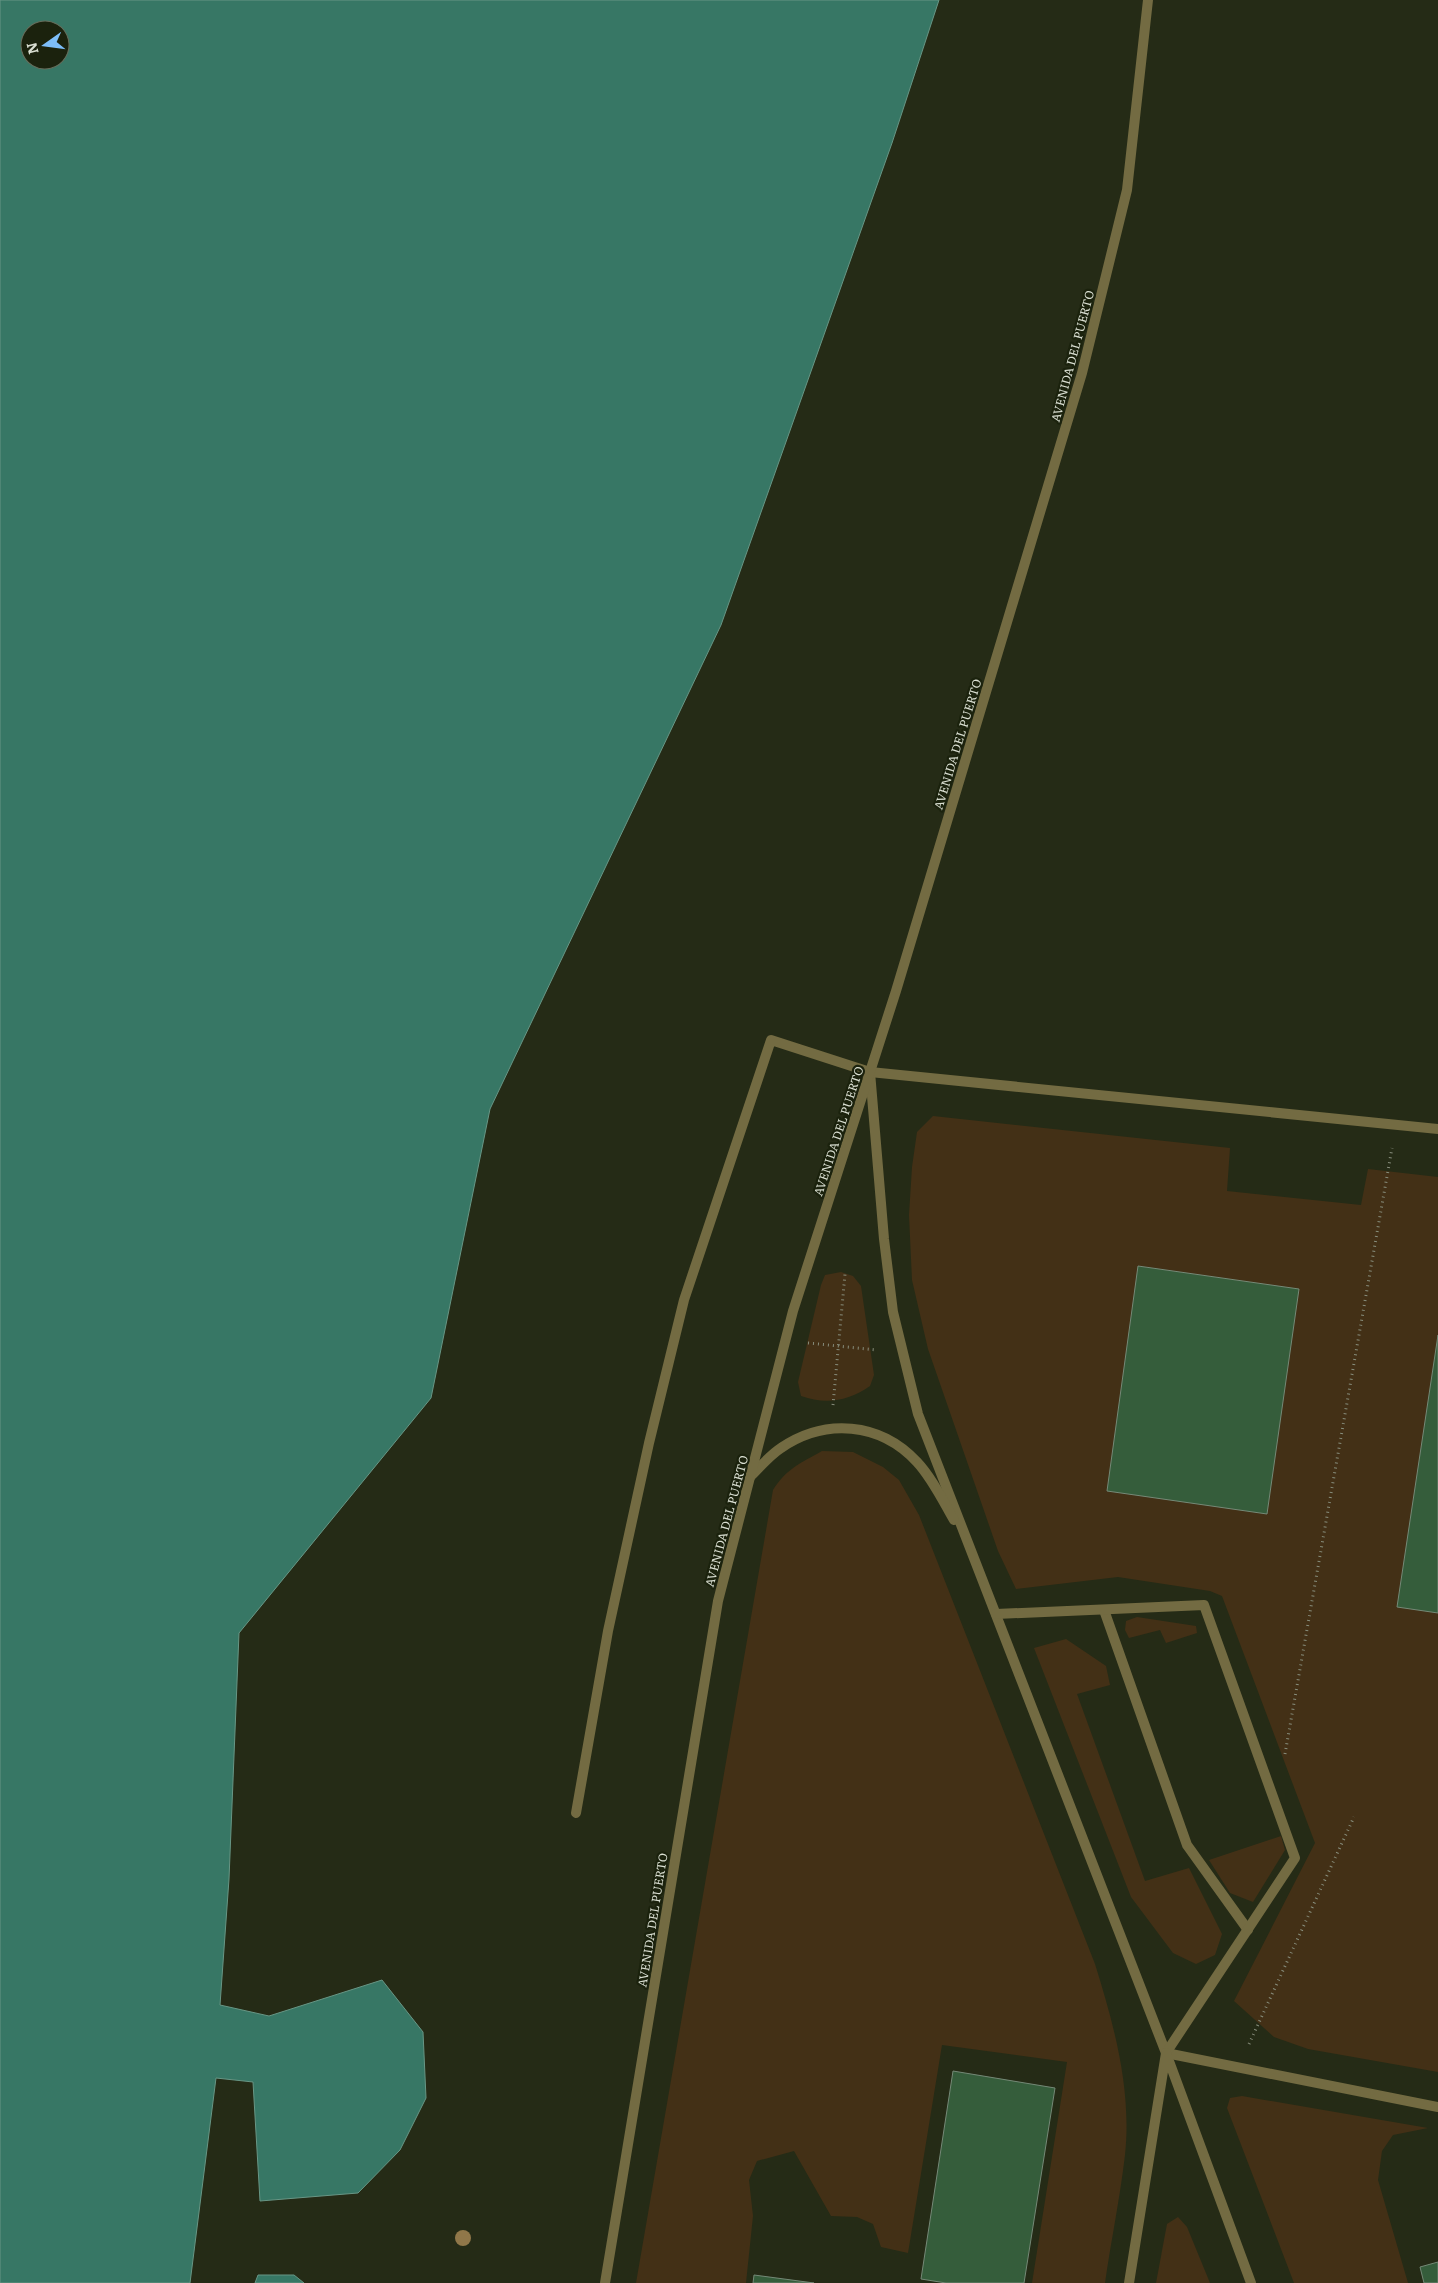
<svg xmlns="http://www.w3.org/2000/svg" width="1438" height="2283" viewBox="0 0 1438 2283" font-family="Literata,serif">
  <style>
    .green { fill: #433016 }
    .water { fill: #377765; stroke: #689685; fill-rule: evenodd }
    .building { fill: #355d3b; stroke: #758977 }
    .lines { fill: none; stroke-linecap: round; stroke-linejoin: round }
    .path { stroke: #878d7c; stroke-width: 3; stroke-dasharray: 1 4; stroke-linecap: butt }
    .lane { stroke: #736b42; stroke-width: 10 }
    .street { stroke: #736b42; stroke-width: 10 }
    .tree { fill: #907749 }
    .labels { text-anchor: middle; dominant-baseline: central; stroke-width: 4.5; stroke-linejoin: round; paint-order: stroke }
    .street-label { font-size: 12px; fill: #d9ded1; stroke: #1b220d }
  </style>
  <rect width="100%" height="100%" fill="#252b16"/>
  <g class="green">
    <path d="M933 1116 1230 1148 1227 1191 1361 1205 1368 1169 1438 1177V2072L1308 2049 1274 2037 1234 2001 1315 1843 1222 1596 1210 1591 1118 1577 1016 1589 998 1551 928 1349 912 1280 909 1215 912 1167 917 1132Z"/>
    <path d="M841 1272 853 1276 861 1286 874 1375 870 1386C848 1401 826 1405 801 1396L798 1382 821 1285 825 1275Z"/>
    <path d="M822 1451 853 1452 883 1467 899 1480 919 1515 1095 1964C1114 2025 1132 2090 1125 2155 1120 2198 1111 2241 1105 2283H1032L1067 2062 942 2045 908 2253 881 2247 873 2224 857 2217 831 2216 794 2151 757 2161 749 2180 753 2216 746 2283H636L773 1490C787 1468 801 1463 822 1451Z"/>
    <path d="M1137 1617 1196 1626 1197 1633 1166 1643 1160 1630 1129 1638 1125 1630 1126 1621Z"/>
    <path d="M1066 1639 1106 1666 1110 1685 1077 1694 1145 1881 1189 1868 1222 1934 1215 1955 1196 1964 1173 1953 1131 1897 1034 1648Z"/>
    <path d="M1281 1836 1285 1850 1253 1902 1230 1893 1209 1860Z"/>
    <path d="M1242 2096 1428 2128 1393 2135 1382 2151 1378 2180 1408 2283H1294L1227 2108 1230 2098Z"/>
    <path d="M1178 2217 1187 2227 1210 2283H1156L1167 2224Z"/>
  </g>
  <g class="water">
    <path d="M0 0H939L892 143 721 625 490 1109 431 1398 239 1633 229 1879 220 2005 269 2016 382 1980 423 2032 426 2098 400 2150 358 2193 260 2201 253 2082 216 2078 190 2283H0ZM30 30H60V60H30Z"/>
    <path d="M258 2275H294L304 2283H255Z"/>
  </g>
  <g class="building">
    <path d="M1138 1266 1299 1289 1267 1514 1107 1491Z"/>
    <path d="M1438 1335V1613L1397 1607Z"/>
    <path d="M953 2071 1055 2088 1024 2283H946L921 2279Z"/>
    <path d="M1438 2262V2283H1424L1420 2267Z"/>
    <path d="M754 2275 814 2283H753Z"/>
  </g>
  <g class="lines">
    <g class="path">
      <path d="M808 1343 877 1350"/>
      <path d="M833 1405 845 1274"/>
      <path d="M1285 1754 1392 1148"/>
      <path d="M1249 2044 1354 1817"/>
    </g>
    <g class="lane">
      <path d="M870 1072 884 1239 893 1312 918 1414 1166 2053 1438 2107"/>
      <path d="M750 1477C760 1467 770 1455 781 1448 825 1418 880 1422 917 1462 932 1478 943 1501 954 1520"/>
      <path d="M1104 1610 1187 1845 1248 1930"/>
      <path d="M996 1614 1204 1605 1295 1858 1166 2053"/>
      <path d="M576 1813 608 1631 649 1443 684 1300 771 1040 870 1072 1438 1129"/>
      <path d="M1129 2283 1166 2053 1251 2283"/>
    </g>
    <path class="street" d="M605 2283 718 1601 793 1311 896 991 1082 373 1127 190 1148 0"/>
  </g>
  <circle class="tree" cx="463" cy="2238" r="8"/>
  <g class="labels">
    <g class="street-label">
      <text transform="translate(1072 356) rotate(-75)">AVENIDA DEL PUERTO</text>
      <text transform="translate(957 744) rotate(-73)">AVENIDA DEL PUERTO</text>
      <text transform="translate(838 1131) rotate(-72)">AVENIDA DEL PUERTO</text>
      <text transform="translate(726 1521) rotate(-75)">AVENIDA DEL PUERTO</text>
      <text transform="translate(652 1920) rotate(-81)">AVENIDA DEL PUERTO</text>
    </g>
  </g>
  <g transform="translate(45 45) rotate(256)"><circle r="24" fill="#1b220d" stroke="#676d5b"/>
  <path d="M0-4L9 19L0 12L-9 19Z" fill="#7dbef9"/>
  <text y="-8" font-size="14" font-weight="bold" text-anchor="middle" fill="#d9ded1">N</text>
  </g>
</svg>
